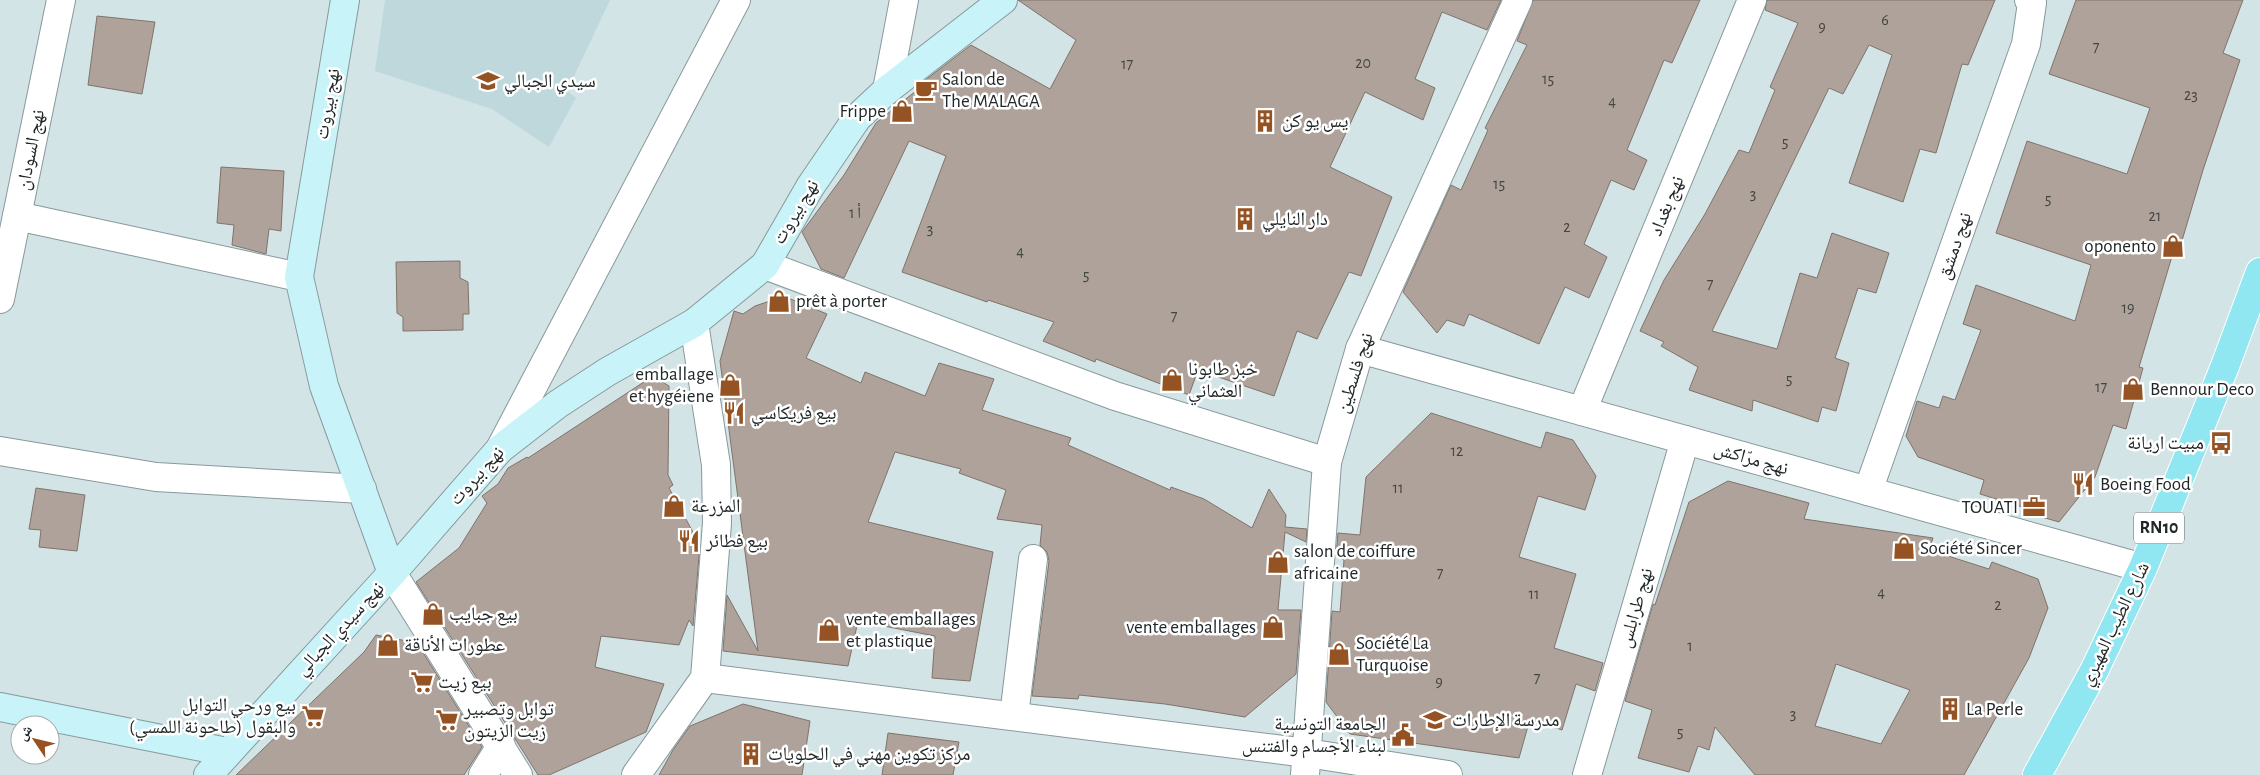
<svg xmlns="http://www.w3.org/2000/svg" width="2260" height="775" viewBox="0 0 2260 775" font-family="'Alegreya Sans','Noto Naskh Arabic',sans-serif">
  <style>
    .built { fill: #bed8dc }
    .building { fill: #afa29a; stroke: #80736b; fill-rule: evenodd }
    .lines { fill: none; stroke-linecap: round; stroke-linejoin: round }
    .street-casing { stroke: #88999c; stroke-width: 30 }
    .secondary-casing { stroke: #88999c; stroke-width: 30 }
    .primary-casing { stroke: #fff; stroke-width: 30 }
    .street { stroke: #fff; stroke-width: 28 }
    .secondary { stroke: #c8f3f8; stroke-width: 28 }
    .primary { stroke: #90e6f1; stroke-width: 28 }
    .labels { text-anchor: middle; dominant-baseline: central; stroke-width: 5; stroke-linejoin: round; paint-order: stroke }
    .number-label { font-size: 16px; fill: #444644 }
    .shield { fill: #fff; stroke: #636868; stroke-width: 1 }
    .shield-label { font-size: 18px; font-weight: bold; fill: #202728 }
    .poi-label { font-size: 19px; fill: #202728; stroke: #fff; text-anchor: start }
    .street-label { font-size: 19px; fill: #202728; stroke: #fff }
  </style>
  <rect width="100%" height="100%" fill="#d2e4e6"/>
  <path class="built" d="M385 0H610L567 91 576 98 549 147 492 109 375 71Z"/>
  <g class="building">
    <path d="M1018 0H1501L1487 30 1442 12 1415 79 1435 88 1423 120 1365 92 1330 167 1392 197 1361 276 1349 272 1317 339 1297 331 1274 396 1198 370 1189 395 1096 359 1095 362 1043 341 1054 322 988 300 987 302 902 272 946 156 909 141 844 278 821 269 802 232 844 175 876 123 922 86 924 81 971 45 1050 89 1076 40Z"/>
    <path d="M1533 0H1700L1672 63 1664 60 1627 150 1647 160 1634 190 1611 180 1584 244 1607 257 1589 298 1565 287 1539 344 1469 314 1464 326 1447 320 1437 333 1403 292 1451 185 1461 190 1488 130 1485 128 1527 45 1517 41Z"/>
    <path d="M1767 0H1995L1968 65 1962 64 1936 153 1920 149 1903 202 1849 183 1892 55 1869 45 1843 94 1829 88 1712 331 1777 349 1800 273 1817 278 1832 233 1889 253 1876 293 1858 288 1835 358 1849 363 1836 411 1822 407 1818 422 1753 400 1752 411 1689 390 1698 367 1661 346 1664 342 1640 331 1664 280 1705 214 1739 150 1749 153 1775 90 1770 87 1798 23 1765 10Z"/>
    <path d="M2076 0H2243L2223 53 2240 60 2203 170 2178 254 2173 253 2139 367 2143 368 2126 429 2113 425 2095 477 2059 522 2028 513 2029 509 1980 494 1984 480 1918 457 1906 436 1917 401 1939 408 1943 396 1955 400 1981 330 1963 324 1976 285 2075 321 2091 265 1996 233 2027 141 2127 174 2150 108 2049 74Z"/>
    <path d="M97 16 155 22 142 94 88 85Z"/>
    <path d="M221 167 284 171 281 231 269 229 266 254 232 245 234 225 217 223Z"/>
    <path d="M460 261V278L468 282 469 314H463V330L403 331V317L397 313 396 262Z"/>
    <path d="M776 293 827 314 806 358 861 383 865 372 925 396 939 363 994 379 982 410 1071 438 1068 445 1170 490 1171 487 1204 499 1252 528 1269 489 1286 515 1285 527 1307 529 1306 542 1285 532 1278 610H1301L1296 674 1245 717 1165 704 1079 695 1078 699 1032 696 1049 561 1047 552 1040 545 1042 525 997 519 1006 490 959 473 961 469 895 452 868 522 993 552 970 681 932 678 935 636 858 621 848 666 723 651 727 595 758 651 720 361 734 311 743 314 755 306 773 300Z"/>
    <path d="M653 376 669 386 668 475 673 485 669 488 700 545 693 626 689 620 679 645 601 636 595 667 664 684 646 732 549 775H538L416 582 459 548 487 503 482 496 498 484 508 468 527 457 528 458Z"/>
    <path d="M1431 413 1541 448 1546 432 1573 440 1596 476 1585 510 1538 496 1519 557 1576 574 1554 648 1603 663 1595 691 1576 684 1562 730 1530 719 1519 758 1350 734 1326 702 1332 611 1340 612 1344 560 1336 556 1338 533 1360 535 1366 477Z"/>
    <path d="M1728 481 1809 503 1804 519 1933 538 1929 550 1989 569 1992 562 2038 579 2048 608 2029 658 1964 775H1755L1715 727 1709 750 1698 746 1689 772 1638 758 1652 710 1625 701 1653 604 1655 605 1689 502ZM1836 664 1910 690 1881 744 1815 726Z"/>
    <path d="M36 488 85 495 77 551 39 547 41 530 29 529Z"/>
    <path d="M376 635 417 643 482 747 464 775H236L364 652Z"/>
    <path d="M743 704 810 721 802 775H659L673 750 690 726Z"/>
    <path d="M888 733 959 742 953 775H882Z"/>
  </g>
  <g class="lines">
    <defs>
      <g id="street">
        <path d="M887 90 904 0"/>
        <path d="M17 216 299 277"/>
        <path d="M765 265 1115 396 1327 462"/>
        <path d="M0 299 61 0"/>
        <path d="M1360 349 2143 568"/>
        <path d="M1582 411 1752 0"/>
        <path d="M500 449 736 0"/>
        <path d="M0 451 156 477 362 489"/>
        <path d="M1868 491 2026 44 2032 3 2029 0"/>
        <path d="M392 573 518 775"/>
        <path d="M705 678 1307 753 1448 775"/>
        <path d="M1014 716 1033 559"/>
        <path d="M483 775 501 746"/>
        <path d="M636 775 705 678 717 523 716 465 694 323"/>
        <path d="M1305 775 1327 462 1360 349 1518 0"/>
        <path d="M1587 775 1685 440"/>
      </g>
      <g id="secondary">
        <path d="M345 0 299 277 324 386 392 573 500 449 558 404 607 372 694 323 765 265 810 187 857 118 887 90 1003 0"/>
        <path d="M0 707 227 752"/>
        <path d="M208 775 392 573"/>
      </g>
      <path id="primary" d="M2037 775 2094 671 2143 568 2225 366 2260 272"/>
    </defs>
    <use href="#street" class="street-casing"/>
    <use href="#secondary" class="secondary-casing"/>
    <use href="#primary" class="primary-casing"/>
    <use href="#street" class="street"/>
    <use href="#secondary" class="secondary"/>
    <use href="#primary" class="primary"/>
  </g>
  <defs>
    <symbol id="school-bare" viewBox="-9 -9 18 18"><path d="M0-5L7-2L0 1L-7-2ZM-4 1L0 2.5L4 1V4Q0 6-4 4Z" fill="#955222" stroke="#fff" stroke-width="2.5" paint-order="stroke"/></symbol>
    <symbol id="cafe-bare" viewBox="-9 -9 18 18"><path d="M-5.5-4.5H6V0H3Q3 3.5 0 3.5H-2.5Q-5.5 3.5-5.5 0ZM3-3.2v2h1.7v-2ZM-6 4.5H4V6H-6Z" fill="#955222" stroke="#fff" stroke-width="2.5" paint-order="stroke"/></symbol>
    <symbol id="shop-bare" viewBox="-9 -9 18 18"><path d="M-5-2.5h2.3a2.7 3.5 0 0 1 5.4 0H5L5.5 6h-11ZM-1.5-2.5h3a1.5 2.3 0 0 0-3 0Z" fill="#955222" stroke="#fff" stroke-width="2.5" paint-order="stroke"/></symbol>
    <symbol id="building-bare" viewBox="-9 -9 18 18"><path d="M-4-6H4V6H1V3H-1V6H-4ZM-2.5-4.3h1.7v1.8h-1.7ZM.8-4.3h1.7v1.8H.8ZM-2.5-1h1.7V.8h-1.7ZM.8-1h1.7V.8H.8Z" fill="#955222" stroke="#fff" stroke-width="2.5" paint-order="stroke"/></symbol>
    <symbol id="restaurant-bare" viewBox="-9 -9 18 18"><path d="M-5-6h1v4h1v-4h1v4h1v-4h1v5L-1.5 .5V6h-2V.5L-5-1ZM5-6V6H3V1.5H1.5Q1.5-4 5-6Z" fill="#955222" stroke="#fff" stroke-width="2.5" paint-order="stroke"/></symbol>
    <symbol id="bus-bare" viewBox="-9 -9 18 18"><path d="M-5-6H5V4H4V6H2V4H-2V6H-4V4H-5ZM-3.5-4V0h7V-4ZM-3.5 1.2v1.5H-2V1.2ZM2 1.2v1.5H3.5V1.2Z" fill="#955222" stroke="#fff" stroke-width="2.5" paint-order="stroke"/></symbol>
    <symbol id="office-bare" viewBox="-9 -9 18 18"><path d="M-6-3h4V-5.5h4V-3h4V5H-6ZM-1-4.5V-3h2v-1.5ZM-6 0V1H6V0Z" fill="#955222" stroke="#fff" stroke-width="2.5" paint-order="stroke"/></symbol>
    <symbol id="supermarket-bare" viewBox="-9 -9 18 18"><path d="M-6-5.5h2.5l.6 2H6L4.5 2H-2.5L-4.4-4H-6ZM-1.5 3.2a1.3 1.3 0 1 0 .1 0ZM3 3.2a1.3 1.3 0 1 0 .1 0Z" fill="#955222" stroke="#fff" stroke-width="2.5" paint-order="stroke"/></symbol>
    <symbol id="university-bare" viewBox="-9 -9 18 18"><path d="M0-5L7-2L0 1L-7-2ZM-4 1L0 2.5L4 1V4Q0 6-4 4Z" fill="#955222" stroke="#fff" stroke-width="2.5" paint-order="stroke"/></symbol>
    <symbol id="civic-bare" viewBox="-9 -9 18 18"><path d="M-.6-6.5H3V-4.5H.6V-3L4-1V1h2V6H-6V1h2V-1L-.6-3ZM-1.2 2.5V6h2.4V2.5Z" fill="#955222" stroke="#fff" stroke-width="2.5" paint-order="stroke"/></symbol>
  </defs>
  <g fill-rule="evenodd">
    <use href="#school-bare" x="472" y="65" width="32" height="32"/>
    <use href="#cafe-bare" x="910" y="74" width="32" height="32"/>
    <use href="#shop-bare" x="886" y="95" width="32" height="32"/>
    <use href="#building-bare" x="1249" y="105" width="32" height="32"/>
    <use href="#building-bare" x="1229" y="203" width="32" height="32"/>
    <use href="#shop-bare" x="2157" y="230" width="32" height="32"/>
    <use href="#shop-bare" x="763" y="285" width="32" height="32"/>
    <use href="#shop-bare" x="1156" y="364" width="32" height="32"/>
    <use href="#shop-bare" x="714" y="369" width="32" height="32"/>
    <use href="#shop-bare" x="2117" y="373" width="32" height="32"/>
    <use href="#restaurant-bare" x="718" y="397" width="32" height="32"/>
    <use href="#bus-bare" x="2205" y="427" width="32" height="32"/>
    <use href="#restaurant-bare" x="2067" y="468" width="32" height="32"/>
    <use href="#shop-bare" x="658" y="490" width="32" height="32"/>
    <use href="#office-bare" x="2018" y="491" width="32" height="32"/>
    <use href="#restaurant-bare" x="673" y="525" width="32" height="32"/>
    <use href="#shop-bare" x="1888" y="532" width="32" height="32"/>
    <use href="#shop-bare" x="1262" y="546" width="32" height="32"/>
    <use href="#shop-bare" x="417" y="598" width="32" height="32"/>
    <use href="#shop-bare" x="1257" y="611" width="32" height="32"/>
    <use href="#shop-bare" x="813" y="614" width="32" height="32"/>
    <use href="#shop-bare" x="372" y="629" width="32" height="32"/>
    <use href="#shop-bare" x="1323" y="638" width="32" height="32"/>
    <use href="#supermarket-bare" x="406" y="666" width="32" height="32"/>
    <use href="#building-bare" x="1934" y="693" width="32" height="32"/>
    <use href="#supermarket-bare" x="297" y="700" width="32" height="32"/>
    <use href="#supermarket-bare" x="431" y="704" width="32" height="32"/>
    <use href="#university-bare" x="1419" y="704" width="32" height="32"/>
    <use href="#civic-bare" x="1387" y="719" width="32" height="32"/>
    <use href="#building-bare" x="735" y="738" width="32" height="32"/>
  </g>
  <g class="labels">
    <g class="number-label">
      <text x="1885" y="20">6</text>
      <text x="1822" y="27">9</text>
      <text x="2096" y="47">7</text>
      <text x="1363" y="63">20</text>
      <text x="1127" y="64">17</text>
      <text x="1548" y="79">15</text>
      <text x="2191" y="95">23</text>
      <text x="1612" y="101">4</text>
      <text x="1785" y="142">5</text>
      <text x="1499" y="184">15</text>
      <text x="1753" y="194">3</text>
      <text x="2048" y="199">5</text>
      <text x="855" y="213">1 أ</text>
      <text x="2155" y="216">21</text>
      <text x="1567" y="227">2</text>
      <text x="930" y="229">3</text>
      <text x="1020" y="251">4</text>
      <text x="1086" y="275">5</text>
      <text x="1710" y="284">7</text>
      <text x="2128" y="308">19</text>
      <text x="1174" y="316">7</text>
      <text x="1789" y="379">5</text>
      <text x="2101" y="387">17</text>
      <text x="1457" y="451">12</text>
      <text x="1398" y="488">11</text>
      <text x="1440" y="573">7</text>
      <text x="1881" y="592">4</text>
      <text x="1534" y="594">11</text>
      <text x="1998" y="605">2</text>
      <text x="1690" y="646">1</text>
      <text x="1537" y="678">7</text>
      <text x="1439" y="682">9</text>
      <text x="1793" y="714">3</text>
      <text x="1680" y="732">5</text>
    </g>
    <rect class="shield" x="2134" y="512.5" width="50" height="31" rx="4"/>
    <g class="shield-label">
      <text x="2159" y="528">RN10</text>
    </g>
    <g class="poi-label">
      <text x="942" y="79">Salon de<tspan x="942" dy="22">The MALAGA</tspan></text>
      <text x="504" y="81">سيدي الجبالي</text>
      <text x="886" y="111" text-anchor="end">Frippe</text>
      <text x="1282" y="121">يس يو كن</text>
      <text x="1262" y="219">دار النايلي</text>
      <text x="2156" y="246" text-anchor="end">oponento</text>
      <text x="796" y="301">prêt à porter</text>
      <text x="1188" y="369">خبز طابونا<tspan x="1188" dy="22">العثماني</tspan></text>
      <text x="714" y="374" text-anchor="end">emballage<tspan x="714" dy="22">et hygéiene</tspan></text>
      <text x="2150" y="389">Bennour Deco</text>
      <text x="751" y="413">بيع فريكاسي</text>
      <text x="2204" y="443" text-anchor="end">مبيت اريانة</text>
      <text x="2100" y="484">Boeing Food</text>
      <text x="691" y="506">المزرعة</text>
      <text x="2018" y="507" text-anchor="end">TOUATI</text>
      <text x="706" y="541">بيع فطائر</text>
      <text x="1920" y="548">Société Sincer</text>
      <text x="1294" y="551">salon de coiffure<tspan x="1294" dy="22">africaine</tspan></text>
      <text x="449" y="614">بيع جبايب</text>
      <text x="846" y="619">vente emballages<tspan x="846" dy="22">et plastique</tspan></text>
      <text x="1256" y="627" text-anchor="end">vente emballages</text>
      <text x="1356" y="643">Société La<tspan x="1356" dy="22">Turquoise</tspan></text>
      <text x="404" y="645">عطورات الأناقة</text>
      <text x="438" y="682">بيع زيت</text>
      <text x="296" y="705" text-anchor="end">بيع ورحي التوابل<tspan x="296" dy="22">والبقول (طاحونة اللمسي)</tspan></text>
      <text x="464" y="709">توابل وتصبير<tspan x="464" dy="22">زيت الزيتون</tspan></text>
      <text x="1966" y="709">La Perle</text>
      <text x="1452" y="720">مدرسة الإطارات</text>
      <text x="1386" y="724" text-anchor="end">الجامعة التونسية<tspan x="1386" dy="22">لبناء الأجسام والفتنس</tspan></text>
      <text x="768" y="754">مركز تكوين مهني في الحلويات</text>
    </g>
    <g class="street-label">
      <text transform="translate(328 104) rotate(-80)">نهج بيروت</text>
      <text transform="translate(31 150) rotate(-79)">نهج السودان</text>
      <text transform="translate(1667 206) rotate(-68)">نهج بغداد</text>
      <text transform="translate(796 212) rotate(-59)">نهج بيروت</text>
      <text transform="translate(1955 246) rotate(-71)">نهج دمشق</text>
      <text transform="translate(1355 373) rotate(-72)">نهج فلسطين</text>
      <text transform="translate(1751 459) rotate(16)">نهج مرّاكش</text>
      <text transform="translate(477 476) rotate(-48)">نهج بيروت</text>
      <text transform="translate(1636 608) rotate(-74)">نهج طرابلس</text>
      <text transform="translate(2115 624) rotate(-64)">شارع الطيب المهيري</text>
      <text transform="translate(340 629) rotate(-47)">نهج سيدي الجبالي</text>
    </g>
  </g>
  <g transform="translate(35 740) rotate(305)"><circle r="24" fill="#ffffff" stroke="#a6a9a9"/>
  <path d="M0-4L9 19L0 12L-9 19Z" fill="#955222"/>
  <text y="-8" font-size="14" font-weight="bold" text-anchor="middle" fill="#202728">ش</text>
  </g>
</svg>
